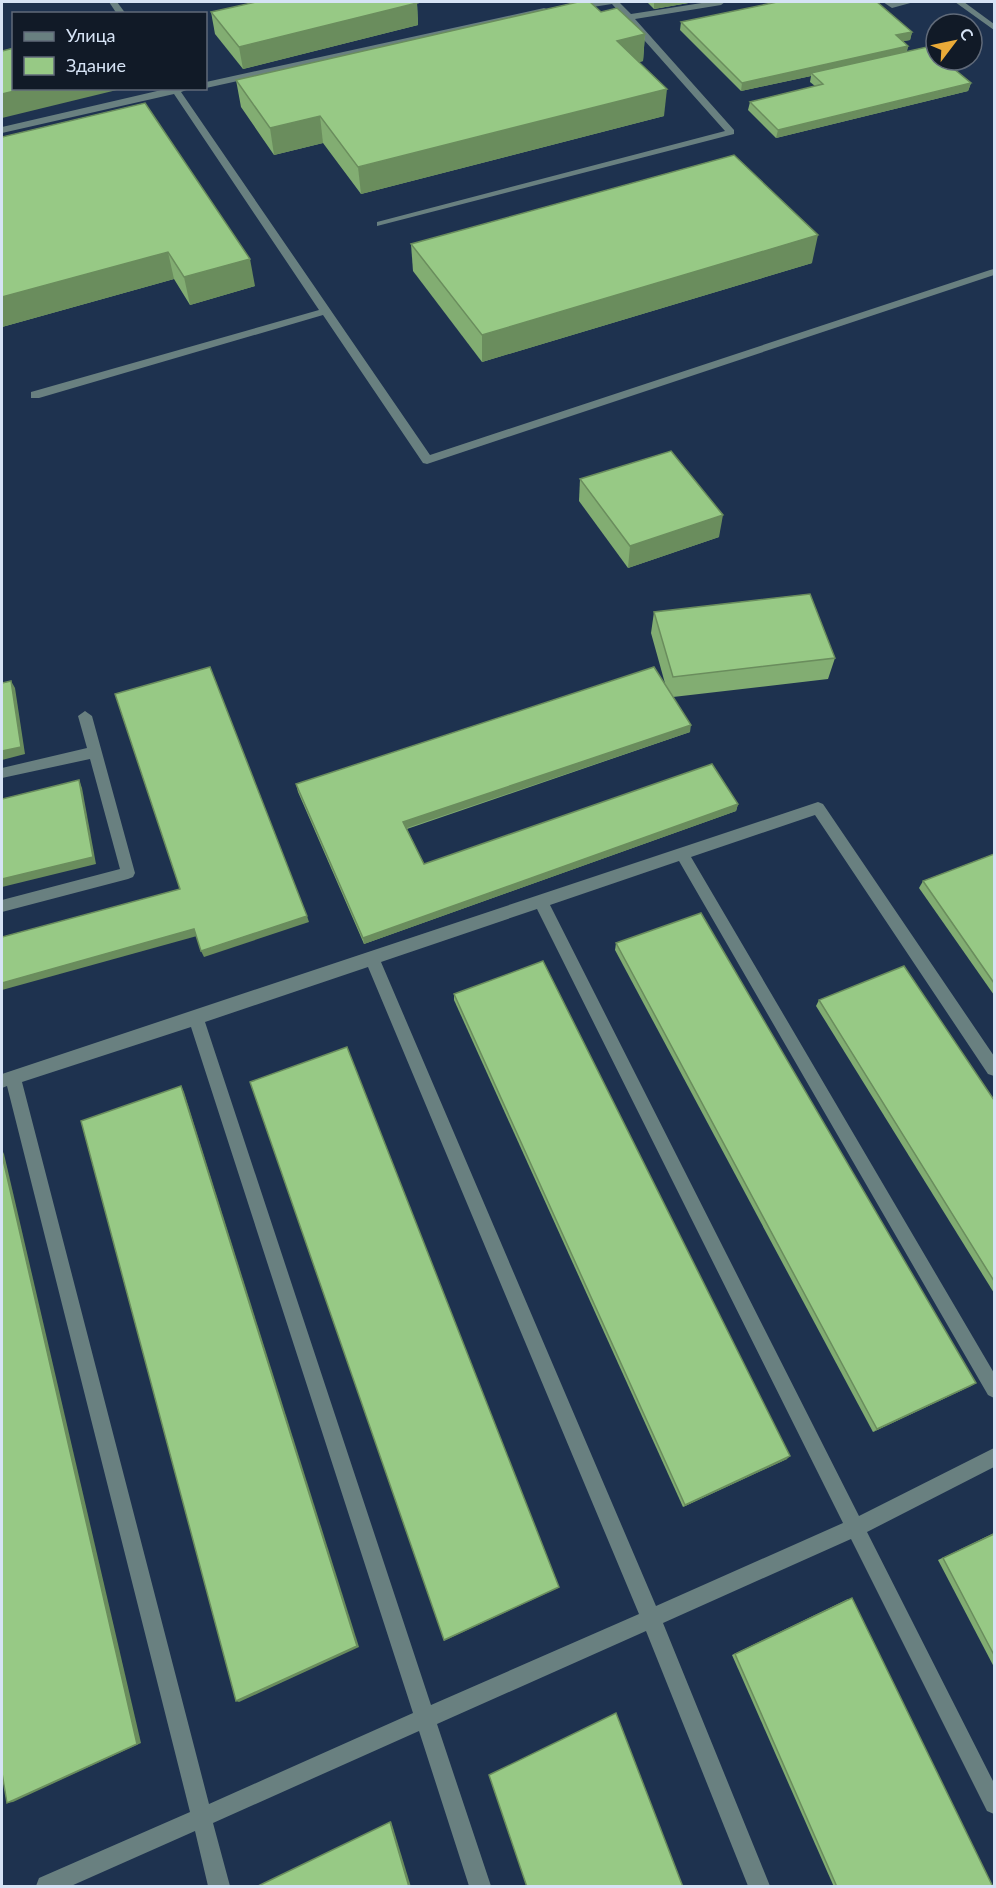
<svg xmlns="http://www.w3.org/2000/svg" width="996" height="1888" viewBox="0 0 996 1888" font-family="Lato,sans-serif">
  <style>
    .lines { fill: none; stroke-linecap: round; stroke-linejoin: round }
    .minor { fill: #698080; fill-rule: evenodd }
    .wall { fill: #82ad72 }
    .shaded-wall { fill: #6a8d5d }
    .building { fill: #97c985; stroke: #6a8d5d; stroke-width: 1.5 }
  </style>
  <rect width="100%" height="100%" fill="#1e324f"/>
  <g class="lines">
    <g class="minor">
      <path d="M109 2H117L126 14H117Z"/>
      <path d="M594 2H619L631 14 708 2H725L721 5 635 19 734 130V134L377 226V222L725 131 612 4 573 10 569 7Z"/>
      <path d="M883 2H914L892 8Z"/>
      <path d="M955 2H964L994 24V30Z"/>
      <path d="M544 8 547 9V13L206 88V82Z"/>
      <path d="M170 88H192L181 92 430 455 990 270 994 269V275L427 464 423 463 323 315 39 398H31V392L319 310 174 94 2 133V127Z"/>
      <path d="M85 711 92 716 135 873 133 877 128 879 2 912V900L120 869 90 759 2 778V768L87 748 78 716Z"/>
      <path d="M818 802 823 804 994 1056V1076L988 1074 815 815 691 857 994 1373V1398L988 1395 679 861 550 905 859 1516 994 1448V1467L867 1532 994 1783V1814L987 1811 851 1539 663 1623 770 1886H748L646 1631 437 1724 491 1886H469L419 1731 213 1823 230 1886H208L195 1831 71 1886H36L39 1878 190 1812 7 1086 2 1088V1074ZM537 909 843 1523 656 1606 381 962ZM368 967 639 1614 431 1705 205 1022ZM191 1027 413 1713 209 1804 22 1082Z"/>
    </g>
  </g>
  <g class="wall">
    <path d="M647 2H694L654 9Z"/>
    <path d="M417 3 418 25 243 69 215 34 211 12Z"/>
    <path d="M601 12 645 34 643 61 639 62 664 116 361 194 323 143 274 155 241 107 236 80Z"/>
    <path d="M681 22 912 32 910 40 903 41 908 46 907 51 971 83 968 91 776 138 748 110 750 102 815 86 810 82 811 76 741 91 680 30Z"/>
    <path d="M2 137 255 286 190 305 174 279 2 327Z"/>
    <path d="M411 244 812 263 482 362 413 271Z"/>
    <path d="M580 479 719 537 628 568 579 501Z"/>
    <path d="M654 612 835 658 828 679 673 697 690 732 407 829 424 864 738 804 736 811 364 944 298 792 296 784 666 687 651 633Z"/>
    <path d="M994 854V995L919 888 923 881Z"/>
    <path d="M616 943 976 1383 971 1386 873 1432 615 950Z"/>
    <path d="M454 994 787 1459 683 1507 454 1000Z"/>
    <path d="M819 1000 994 1100V1293L816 1006Z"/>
    <path d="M994 1533V1667L938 1560Z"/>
    <path d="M848 1599 993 1887H834L732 1655Z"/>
  </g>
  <g class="shaded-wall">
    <path d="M654 2H694L654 9Z"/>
    <path d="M417 3 418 25 243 69 239 47Z"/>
    <path d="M912 32 910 40 894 43 896 35Z"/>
    <path d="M645 34 643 61 615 68 617 41Z"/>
    <path d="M908 46 906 54 811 73V76L741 91 742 83Z"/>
    <path d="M971 83 968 91 776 138 778 130Z"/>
    <path d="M27 88H125L2 118V94Z"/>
    <path d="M667 89 664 116 361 194 358 167Z"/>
    <path d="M320 116 323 143 274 155 270 128Z"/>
    <path d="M818 235 812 263 482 362V335Z"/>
    <path d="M168 252 174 279 2 327V297Z"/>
    <path d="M250 259 255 286 190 305 184 277Z"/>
    <path d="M723 515 719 537 628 568 630 546Z"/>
    <path d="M11 681 15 688 25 754 2 760V751Z"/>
    <path d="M691 725 690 732 404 829 403 822Z"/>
    <path d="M79 780 82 788 96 864 2 887V879Z"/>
    <path d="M738 804 736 811 364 944 363 938Z"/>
    <path d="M307 916 309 922 204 957 201 951Z"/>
    <path d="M194 929 197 936 2 990V983Z"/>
    <path d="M181 1086 184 1092 359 1647 239 1702 236 1701Z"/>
    <path d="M2 1150 4 1154 141 1743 13 1802 7 1803Z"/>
    <path d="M976 1383 971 1386 873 1432 877 1429Z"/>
    <path d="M790 1456 787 1459 683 1507 685 1505Z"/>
    <path d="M559 1587 558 1588 444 1641V1640Z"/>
    <path d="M391 1821 411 1887H409L390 1822Z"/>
  </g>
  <g class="building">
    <path d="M256 2H415L417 3 239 47 211 12Z"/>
    <path d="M578 2H590L601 12 617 8 645 34 617 41 667 89 358 167 320 116 270 128 236 80Z"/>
    <path d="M777 2H877L912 32 896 35 908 46 742 83 681 22Z"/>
    <path d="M927 47 936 54V60H943L971 83 778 130 750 102 823 84 811 73Z"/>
    <path d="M14 48V88H27L2 94V51Z"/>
    <path d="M145 103 250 259 184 277 168 252 2 297V137Z"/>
    <path d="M734 155 818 235 482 335 411 244Z"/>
    <path d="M671 451 723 515 630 546 580 479Z"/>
    <path d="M810 594 835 658 673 677 654 612Z"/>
    <path d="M210 667 307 916 201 951 194 929 2 983V937L180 889 115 694Z"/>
    <path d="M654 667 691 725 403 822 424 864 712 764 738 804 363 938 296 784Z"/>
    <path d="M11 681 21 747 2 751V683Z"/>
    <path d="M79 780 93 857 2 879V799Z"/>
    <path d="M994 854V983L923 881Z"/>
    <path d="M701 913 976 1383 877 1429 616 943Z"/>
    <path d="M543 961 790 1456 685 1505 454 994Z"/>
    <path d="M904 966 994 1100V1281L819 1000Z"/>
    <path d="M347 1047 559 1587 444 1640 250 1082Z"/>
    <path d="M181 1086 357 1646 236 1701 81 1121Z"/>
    <path d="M2 1155 137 1744 7 1803 2 1773Z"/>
    <path d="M994 1534V1655L943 1558Z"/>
    <path d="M852 1598 993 1887H837L735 1654Z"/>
    <path d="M616 1713 683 1887H527L489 1775Z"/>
    <path d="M390 1822 409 1887H256Z"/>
  </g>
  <rect width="996" height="1888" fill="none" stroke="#d6e3f5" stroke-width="6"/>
  <rect x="12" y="12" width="195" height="78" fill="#111a27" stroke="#606a79" stroke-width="1.5"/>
  <rect x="24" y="32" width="30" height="9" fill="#698080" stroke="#606a79" stroke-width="1.5"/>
  <text x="66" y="42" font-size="18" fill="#d6e3f5">Улица</text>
  <rect x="24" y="57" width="30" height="18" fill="#97c985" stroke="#606a79" stroke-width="1.5"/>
  <text x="66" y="72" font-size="18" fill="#d6e3f5">Здание</text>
  <g transform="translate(954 42) rotate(58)"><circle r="28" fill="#111a27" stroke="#606a79" stroke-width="1.5"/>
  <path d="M0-4.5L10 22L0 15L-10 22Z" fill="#eaaa38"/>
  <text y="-9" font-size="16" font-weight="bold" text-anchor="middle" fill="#d6e3f5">С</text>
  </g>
</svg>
